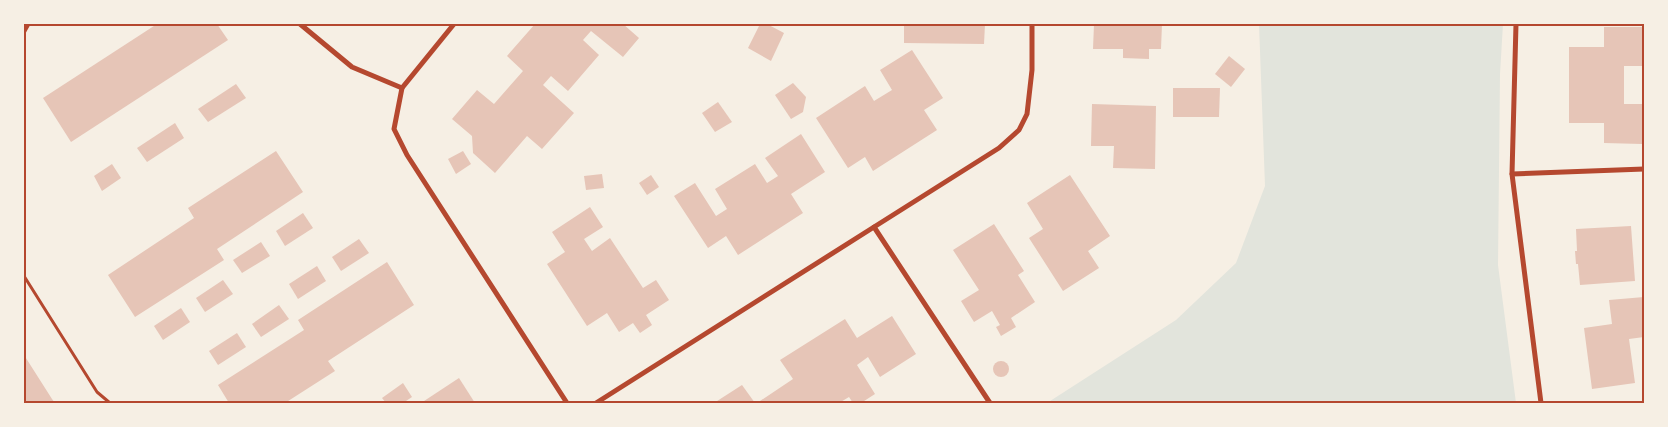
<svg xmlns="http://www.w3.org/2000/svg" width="1668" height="427" viewBox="0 0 1668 427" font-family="'Exo 2',sans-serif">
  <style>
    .green { fill: #e2e4dc }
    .building { fill: #e6c5b7 }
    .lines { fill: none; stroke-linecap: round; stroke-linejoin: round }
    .path { stroke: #b5482f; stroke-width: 3 }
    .minor { stroke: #b5482f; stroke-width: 5 }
    .neatline { fill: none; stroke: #b5482f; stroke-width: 2 }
  </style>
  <rect width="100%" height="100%" fill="#f6efe4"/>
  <path class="green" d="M1259 24H1503L1500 74 1498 265 1516 403H1047L1176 320 1236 263 1265 186Z"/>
  <g class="building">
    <path d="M157 24H217L228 40 71 142 43 98Z"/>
    <path d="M535 24H623L639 38 623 57 591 31 583 40 599 55 568 91 551 76 543 85 574 113 542 149 527 136 495 173 473 153 472 136 452 119 477 90 494 104 523 71 507 56Z"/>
    <path d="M760 24H767L784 33 771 61 748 48Z"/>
    <path d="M904 24H985L984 44 904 43Z"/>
    <path d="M1094 24H1162L1161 49H1149V59L1123 58V49H1093Z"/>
    <path d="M1604 27H1642V66H1624V104H1642V108L1644 110V140L1642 139V144L1604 143V123H1569V47H1604Z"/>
    <path d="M912 50 943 98 924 110 937 130 873 171 865 157 848 168 816 118 865 86 874 101 892 90 880 70Z"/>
    <path d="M1229 56 1245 69 1231 87 1215 74Z"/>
    <path d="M793 83 806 97 803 112 791 119 775 95Z"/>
    <path d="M236 84 246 98 208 122 198 109Z"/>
    <path d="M1173 88H1220L1219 117H1173Z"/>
    <path d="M718 102 732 122 715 132 702 113Z"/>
    <path d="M1092 104 1156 106 1155 169 1113 168 1114 146H1091Z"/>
    <path d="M175 123 184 138 147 162 137 148Z"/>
    <path d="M801 134 825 172 791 194 803 213 738 255 726 236 708 248 674 196 695 183 716 216 727 209 715 189 755 164 767 183 778 176 765 158Z"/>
    <path d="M276 151 303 192 217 249 224 260 135 317 108 275 194 218 188 208Z"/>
    <path d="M463 151 471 164 456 174 448 159Z"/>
    <path d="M112 164 121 178 102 191 94 176Z"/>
    <path d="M602 174 604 188 586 190 584 176Z"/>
    <path d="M651 175 659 187 647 195 639 183Z"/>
    <path d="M1070 175 1110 236 1088 251 1099 268 1063 291 1029 238 1043 229 1027 203Z"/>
    <path d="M590 207 603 227 584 239 592 251 610 238 643 288 656 280 669 300 646 315 652 325 640 333 633 323 619 332 607 313 587 326 547 264 565 252 552 232Z"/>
    <path d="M303 213 313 228 285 246 276 231Z"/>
    <path d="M994 224 1024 271 1018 275 1035 302 1011 318 1016 327 1001 336 996 327 1000 325 992 311 974 322 961 301 979 290 953 250Z"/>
    <path d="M1631 226 1635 281 1580 285 1578 264H1576L1575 251H1577L1576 229Z"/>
    <path d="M359 239 369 253 341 271 332 257Z"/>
    <path d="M261 242 270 256 242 273 233 260Z"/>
    <path d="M387 262 414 305 328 361 335 371 285 403H229L218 385 304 330 298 320Z"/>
    <path d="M317 266 326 281 298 299 289 284Z"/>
    <path d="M223 280 233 294 205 312 196 298Z"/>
    <path d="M1644 297V337L1629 339 1635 383 1592 389 1584 328 1612 324 1609 300Z"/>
    <path d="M279 305 289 319 261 337 252 324Z"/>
    <path d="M181 308 190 322 163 340 154 326Z"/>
    <path d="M892 316 916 354 880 377 868 357 857 365 875 394 861 403H853L849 397 839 403H757L793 379 780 360 845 319 857 338Z"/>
    <path d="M237 333 246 347 218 365 209 351Z"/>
    <path d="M24 355 52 399 55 403H24Z"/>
    <circle cx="1001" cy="369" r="8"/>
    <path d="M459 378 475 403H421Z"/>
    <path d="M403 383 412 397 403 403H386L382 398Z"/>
    <path d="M742 385 755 403H714Z"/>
  </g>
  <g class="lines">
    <g class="path">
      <path d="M24 33 29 24"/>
      <path d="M24 276 97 392 110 403"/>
    </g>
    <g class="minor">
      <path d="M300 24 352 67 402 88"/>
      <path d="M454 24 402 88 394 129 407 155 567 403"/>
      <path d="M1516 24 1512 174 1541 403"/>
      <path d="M1512 174 1644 169"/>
      <path d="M874 227 999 148 1019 130 1027 114 1032 70V24"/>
      <path d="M596 403 874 227 990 403"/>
    </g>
  </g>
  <rect width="1668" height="427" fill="none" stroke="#f6efe4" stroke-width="50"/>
  <rect x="25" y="25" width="1618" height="377" class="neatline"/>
</svg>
